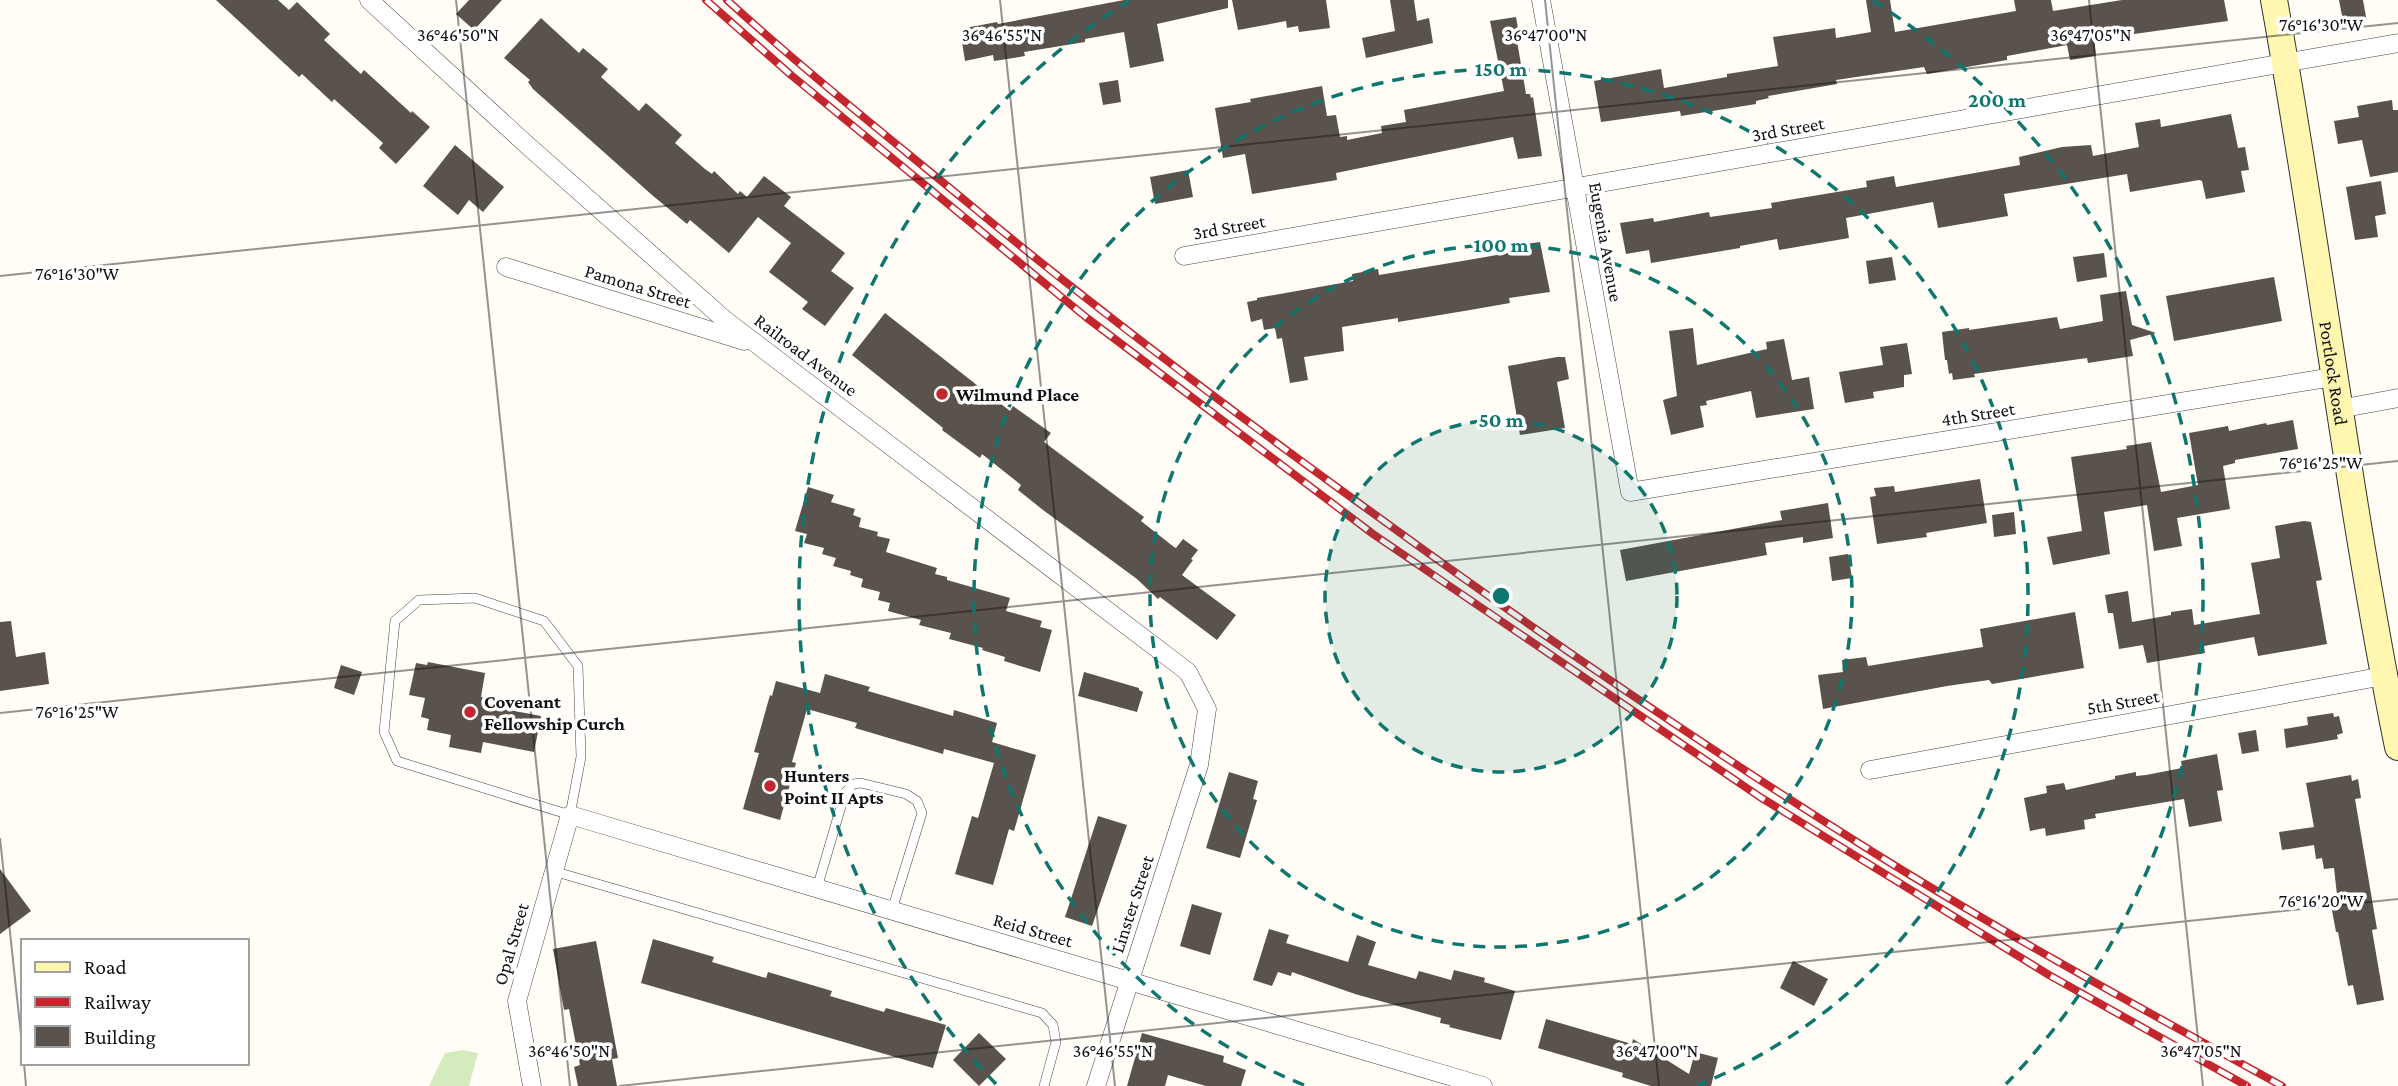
<svg xmlns="http://www.w3.org/2000/svg" width="2398" height="1086" viewBox="0 0 2398 1086" font-family="'Crimson Pro',serif">
  <style>
    .green { fill: #d5ebbd }
    .building { fill: #5a524d }
    .lines { fill: none; stroke-linecap: round; stroke-linejoin: round }
    .service-casing { stroke: #444; stroke-width: 10 }
    .minor-casing { stroke: #444; stroke-width: 19 }
    .secondary-casing { stroke: #333; stroke-width: 28 }
    .service { stroke: #fff; stroke-width: 9 }
    .minor { stroke: #fff; stroke-width: 18 }
    .secondary { stroke: #fff6b0; stroke-width: 26 }
    .rail-casing { stroke: #c4262e; stroke-width: 8 }
    .rail { stroke: #fff; stroke-width: 5; stroke-dasharray: 16; stroke-linecap: butt }
    .ticks { fill: none; stroke: #111; stroke-width: 2; stroke-opacity: 0.45 }
    .ring { fill: none; stroke: #0f766e; stroke-width: 3.5; stroke-dasharray: 12 9 }
    .poi-dot { fill: #c4262e; stroke: #fff; stroke-width: 2.5 }
    .labels { text-anchor: middle; dominant-baseline: central; stroke-width: 7; stroke-linejoin: round; paint-order: stroke }
    .street-label { font-size: 19px; fill: #111; stroke: #fff }
    .poi-label { font-size: 19px; font-weight: bold; fill: #111; stroke: #fff; text-anchor: start }
    .ticks-label { font-size: 18px; text-anchor: middle; fill: #111; stroke: #fff; stroke-width: 7; stroke-linejoin: round; paint-order: stroke }
    .centre { fill: #0f766e; stroke: #fff; stroke-width: 3.5 }
    .ring-label { font-size: 21px; text-anchor: middle; font-weight: bold; fill: #0f766e; stroke: #fff; stroke-width: 7; stroke-linejoin: round; paint-order: stroke }
  </style>
  <rect width="100%" height="100%" fill="#fffdf5"/>
  <path class="green" d="M463 1050 478 1053 469 1086H429L445 1053Z"/>
  <g class="building">
    <path d="M216 0H278L289 10 297 2 330 34 324 40 361 74 364 70 411 113 412 111 430 127 396 164 379 148 383 143 334 99 332 102 302 74 299 77Z"/>
    <path d="M469 0H502L474 30 456 14Z"/>
    <path d="M1124 0H1228V8L1157 24 1164 61 1130 68 1124 32 1085 39V42L1024 52 1025 56 994 61 993 55 965 61 960 29 997 22 998 24Z"/>
    <path d="M1232 0H1326L1330 28 1299 32 1298 26 1287 28 1286 21 1238 30Z"/>
    <path d="M1390 0H1414L1417 21 1429 18 1433 43 1366 58 1362 38 1395 31Z"/>
    <path d="M1866 0H1890L1895 32 2016 11 2014 0H2051L2053 11 2122 0H2224L2228 21 2134 34 2133 30 2094 36 2096 56 2070 60 2067 45 2007 56V60L1927 74 1924 67 1836 80 1837 84 1768 96 1769 98 1756 101V104L1681 116 1680 111 1601 122 1594 81 1661 69 1664 88 1727 77V74L1778 66 1773 37 1835 28 1836 38 1871 32Z"/>
    <path d="M2339 0H2363L2366 17 2343 21Z"/>
    <path d="M1516 17 1519 34 1516 35 1526 94H1530L1531 98 1533 97 1542 156 1518 159 1513 137 1336 173 1337 180 1252 194 1245 154 1223 158 1215 108 1251 102 1250 99 1322 86 1327 116 1336 115 1340 137 1347 136V140L1382 133 1381 126 1406 122 1404 110 1504 91 1490 21Z"/>
    <path d="M541 18 579 53 583 48 608 69 601 77 639 111 646 103 682 135 675 143 705 169 712 174 714 171 738 194 740 191 747 197 764 176 791 197 784 206 845 253 831 271 854 288 825 326 802 309 808 302 769 272 791 243 758 217 729 253 690 220 687 224 652 195 533 89 528 82 530 80 504 58Z"/>
    <path d="M1118 80 1121 102 1103 105 1099 83Z"/>
    <path d="M2392 100 2393 110H2398V172L2370 177 2362 140 2338 144 2334 121 2359 117 2357 106Z"/>
    <path d="M2231 114 2238 148 2245 147 2249 170 2241 171 2245 192 2206 199 2202 181 2199 180 2130 192 2127 174 2004 194 2008 216 1938 228 1933 202 1846 218 1849 238 1779 250 1777 239 1740 246V248L1651 263 1649 250 1626 254 1620 223 1653 218 1654 222 1709 212 1710 217 1772 208 1771 203 1867 187 1866 181 1894 176 1896 187 2020 165 2019 157 2062 147 2091 145 2093 156 2139 147 2135 123 2160 119 2161 127Z"/>
    <path d="M455 145 504 187 483 212 469 200 458 215 423 186Z"/>
    <path d="M1188 170 1193 197 1155 204 1150 177Z"/>
    <path d="M2381 181 2386 214 2375 216 2378 237 2355 240 2346 187Z"/>
    <path d="M1540 242 1550 292 1509 298 1510 303 1470 310 1398 322V318L1342 327 1344 351 1304 357 1308 380 1290 383 1282 338 1277 339 1275 328 1264 330 1262 319 1251 322 1247 302 1257 300V298L1353 281 1352 274 1378 269 1379 275 1474 259 1514 252 1513 246Z"/>
    <path d="M2104 253 2107 277 2077 282 2073 257Z"/>
    <path d="M1892 257 1896 280 1869 284 1866 261Z"/>
    <path d="M2274 277 2282 321 2174 341 2166 296Z"/>
    <path d="M2126 291 2132 325 2156 333 2130 340 2133 356 2088 363 2087 358 1974 374 1975 377 1953 380 1952 373 1949 374 1947 360H1945L1942 332 1969 328V330L2057 317 2060 329 2103 321 2100 295Z"/>
    <path d="M885 313 1010 411 1013 406 1051 433 1044 442 1144 517 1141 521 1174 547 1176 548 1183 539 1198 550 1191 559 1193 560 1182 575 1236 615 1217 640 1160 597 1158 599 1137 579 1043 510 1018 490 1021 485 982 454 980 458 942 430 943 428 852 355Z"/>
    <path d="M1693 328 1697 365 1767 349 1766 342 1784 339 1792 380 1809 377 1814 409 1756 418 1751 391 1706 401 1707 405 1700 406 1704 427 1671 435 1663 400 1677 396 1669 331Z"/>
    <path d="M1907 343 1912 374 1904 375V387L1873 392 1874 398 1845 403 1839 372 1883 365 1880 347Z"/>
    <path d="M1557 357H1565L1569 379 1557 382 1565 428 1520 435 1508 366Z"/>
    <path d="M2293 420 2298 449 2235 460V463L2223 466 2230 509 2177 518 2182 546 2154 551 2147 505 2104 512 2110 554 2053 565 2047 537 2082 531 2071 457 2127 449 2126 446 2151 442 2161 492 2198 485 2189 433 2228 426 2229 431 2266 423 2267 425Z"/>
    <path d="M1980 479 1987 523 1926 533 1927 537 1877 544 1870 497 1876 496 1874 488 1894 486 1895 492Z"/>
    <path d="M808 487 834 495 831 502 855 509 853 515 861 518 859 527 878 532 877 536 890 539 886 552 937 568 935 574 947 577V580L1010 598 1006 611 1042 621 1040 627 1052 630 1040 672 1004 661 1005 657 982 650 983 648 949 639 951 633 919 625 921 620 888 611 890 603 878 600 880 592 861 587 863 579 850 575 851 571 833 566 836 558 822 554 824 548 804 543 807 534 795 531Z"/>
    <path d="M1828 503 1833 538 1803 543V537L1765 543 1767 555 1626 581 1620 550 1782 520 1780 511Z"/>
    <path d="M2014 512 2016 534 1994 537 1992 515Z"/>
    <path d="M2304 521 2311 522 2317 553 2322 580 2316 581 2327 644 2258 656 2254 637 2204 646 2205 653 2147 663 2143 645 2119 649 2113 613H2108L2105 595 2128 591 2132 622 2171 615V612L2192 609 2194 625 2260 614 2251 563 2280 558 2275 526Z"/>
    <path d="M1848 554 1852 578 1832 581 1829 557Z"/>
    <path d="M2075 612 2084 668 1992 684 1989 680 1947 686 1823 709 1818 675 1843 672 1842 660 1866 657 1868 666 1983 647 1980 629Z"/>
    <path d="M11 621 16 657 45 652 49 684 0 691V622Z"/>
    <path d="M428 662 485 673 481 697 496 700 494 707 541 716 534 752 483 742 481 753 449 747 451 735 427 730 429 719 421 717 425 698 409 695 416 663 427 665Z"/>
    <path d="M341 665 362 672 354 695 334 688Z"/>
    <path d="M1084 672 1139 688V690L1143 692 1137 712 1078 696Z"/>
    <path d="M825 674 870 687 868 691 953 716 954 710 997 723 992 742 1036 755 1014 831 1009 829 993 885 955 874 972 816 978 818 994 763 944 749 943 754 855 728 857 723 807 709 792 762 796 763 780 820 743 809 759 753 754 752 770 695 772 696 776 681 820 693Z"/>
    <path d="M2333 713 2334 717 2339 716 2343 733 2337 735 2338 739 2286 748 2284 729 2308 725 2307 717Z"/>
    <path d="M2256 730 2259 751 2242 754 2238 733Z"/>
    <path d="M2217 754 2223 790 2217 791 2222 821 2189 827 2184 799 2095 814 2096 818 2084 820 2085 829 2046 836 2045 828 2030 831 2024 798 2047 793 2046 786 2064 783 2066 790 2115 779V776L2136 772V776L2146 775 2182 768 2181 761Z"/>
    <path d="M1229 772 1258 781 1253 799 1257 800 1240 858 1206 848Z"/>
    <path d="M2351 775 2352 781 2358 779 2361 798 2355 799 2377 929 2372 930 2384 1000 2357 1005 2353 985 2348 986 2338 932H2336L2331 905 2338 904 2334 868 2324 869 2322 858 2316 859 2314 845 2282 850 2279 832 2314 827 2306 783Z"/>
    <path d="M1098 816 1127 825 1092 926 1065 917Z"/>
    <path d="M0 869 31 911 0 934Z"/>
    <path d="M1192 904 1222 913 1210 955 1180 946Z"/>
    <path d="M1269 929 1289 935 1286 943 1348 962 1357 935 1376 942 1368 965 1416 979 1419 971 1451 980 1454 970 1485 978 1484 982 1515 991 1501 1040 1449 1027 1450 1025 1440 1023 1441 1018 1355 994 1292 972 1291 976 1278 972 1272 986 1253 980Z"/>
    <path d="M653 939 714 957 712 962 766 978 768 972 832 991 830 996 884 1012 886 1008 946 1025 933 1068 641 983Z"/>
    <path d="M596 941 618 1058 612 1059 617 1086H578L574 1067 580 1065 569 1009 564 1010 553 949Z"/>
    <path d="M1793 961 1828 979 1814 1006 1780 988Z"/>
    <path d="M1546 1019 1632 1044 1633 1039 1689 1074 1695 1052 1718 1058 1711 1086H1651L1622 1077 1623 1073 1538 1048Z"/>
    <path d="M979 1033 1006 1059 979 1086 953 1060Z"/>
    <path d="M1142 1033 1224 1056 1223 1062 1246 1070 1241 1086H1206L1168 1075 1165 1086H1127Z"/>
  </g>
  <g class="lines">
    <defs>
      <g id="service">
        <path d="M475 598 544 621 578 666 581 757 570 815 397 761 384 732 395 621 419 600Z"/>
        <path d="M553 871 1042 1013 1053 1025 1056 1042 1044 1086"/>
        <path d="M817 888 845 793 853 784 861 783 906 794 917 801 922 813 892 910"/>
      </g>
      <g id="minor">
        <path d="M369 0 527 145 725 320 1188 672 1207 709 1199 765 1096 1086"/>
        <path d="M1541 0 1630 492 2333 377"/>
        <path d="M1184 256 2398 43"/>
        <path d="M506 267 744 341"/>
        <path d="M2339 409 2398 398"/>
        <path d="M1870 770 2384 676"/>
        <path d="M532 1086 517 1001 570 815 1483 1086"/>
      </g>
      <g id="secondary">
        <path id="s1" d="M2274 0C2319 248 2348 499 2398 747"/>
      </g>
    </defs>
    <use href="#service" class="service-casing"/>
    <use href="#minor" class="minor-casing"/>
    <use href="#secondary" class="secondary-casing"/>
    <use href="#service" class="service"/>
    <use href="#minor" class="minor"/>
    <use href="#secondary" class="secondary"/>
    <defs>
      <g id="rail">
        <path d="M706 0 791 75 1087 318 1373 534 1760 797 2049 975 2247 1086"/>
        <path d="M727 0C805 71 887 136 968 203 1098 311 1233 412 1370 511 1535 631 1703 746 1876 854 2008 936 2146 1011 2282 1086"/>
      </g>
    </defs>
    <use href="#rail" class="rail-casing"/>
    <use href="#rail" class="rail"/>
  </g>
  <path class="ticks" d="M456 0 570 1086M1000 0 1115 1086M1545 0 1659 1086M2089 0 2203 1086M0 276 2398 23M0 713 2398 461M0 838 23 1054M24 1063 26 1086M619 1086 2398 899"/>
  <circle cx="1501" cy="596" r="176" fill="#0f766e" fill-opacity=".12"/>
  <g class="ring">
    <circle cx="1501" cy="596" r="176"/>
    <circle cx="1501" cy="596" r="351"/>
    <path d="M1304 1085A527 527 0 1 1 1698 1085"/>
    <path d="M996 1084A702 702 0 0 1 1129 1M1873 1A702 702 0 0 1 2006 1084"/>
  </g>
  <g class="poi-dot">
    <circle cx="942" cy="394" r="7"/>
    <circle cx="470" cy="712" r="7"/>
    <circle cx="770" cy="786" r="7"/>
  </g>
  <g class="labels">
    <g class="street-label">
      <text transform="translate(1788 129) rotate(-10)">3rd Street</text>
      <text transform="translate(1229 227) rotate(-10)">3rd Street</text>
      <text transform="translate(1606 242) rotate(80)">Eugenia Avenue</text>
      <text transform="translate(638 286) rotate(17)">Pamona Street</text>
      <text transform="translate(806 355) rotate(37)">Railroad Avenue</text>
      <text stroke="none"><textPath href="#s1" startOffset="378">Portlock Road</textPath></text>
      <text transform="translate(1978 414) rotate(-9)">4th Street</text>
      <text transform="translate(2123 702) rotate(-10)">5th Street</text>
      <text transform="translate(1132 904) rotate(-72)">Linster Street</text>
      <text transform="translate(1033 930) rotate(16)">Reid Street</text>
      <text transform="translate(511 944) rotate(-74)">Opal Street</text>
    </g>
    <g class="poi-label">
      <text x="956" y="394">Wilmund Place</text>
      <text x="484" y="701">Covenant<tspan x="484" dy="22">Fellowship Curch</tspan></text>
      <text x="784" y="775">Hunters<tspan x="784" dy="22">Point II Apts</tspan></text>
    </g>
  </g>
  <g class="ticks-label">
    <text x="2321" y="31">76°16'30"W</text>
    <text x="458" y="41">36°46'50"N</text>
    <text x="1002" y="41">36°46'55"N</text>
    <text x="1546" y="41">36°47'00"N</text>
    <text x="2091" y="41">36°47'05"N</text>
    <text x="77" y="280">76°16'30"W</text>
    <text x="2321" y="469">76°16'25"W</text>
    <text x="77" y="718">76°16'25"W</text>
    <text x="2321" y="907">76°16'20"W</text>
    <text x="569" y="1057">36°46'50"N</text>
    <text x="1113" y="1057">36°46'55"N</text>
    <text x="1657" y="1057">36°47'00"N</text>
    <text x="2201" y="1057">36°47'05"N</text>
  </g>
  <circle cx="1501" cy="596" r="10" class="centre"/>
  <g class="ring-label">
    <text x="1501" y="76">150 m</text>
    <text x="1997" y="107">200 m</text>
    <text x="1501" y="252">100 m</text>
    <text x="1501" y="427">50 m</text>
  </g>
  <rect x="21" y="939" width="228" height="126" fill="#ffffff" stroke="#a0a0a0" stroke-width="2"/>
  <rect x="35" y="962" width="35" height="10" fill="#fff6b0" stroke="#a0a0a0" stroke-width="2"/>
  <text x="84" y="974" font-size="21" fill="#111111">Road</text>
  <rect x="35" y="997" width="35" height="10" fill="#c4262e" stroke="#a0a0a0" stroke-width="2"/>
  <text x="84" y="1009" font-size="21" fill="#111111">Railway</text>
  <rect x="35" y="1026" width="35" height="21" fill="#5a524d" stroke="#a0a0a0" stroke-width="2"/>
  <text x="84" y="1044" font-size="21" fill="#111111">Building</text>
</svg>
